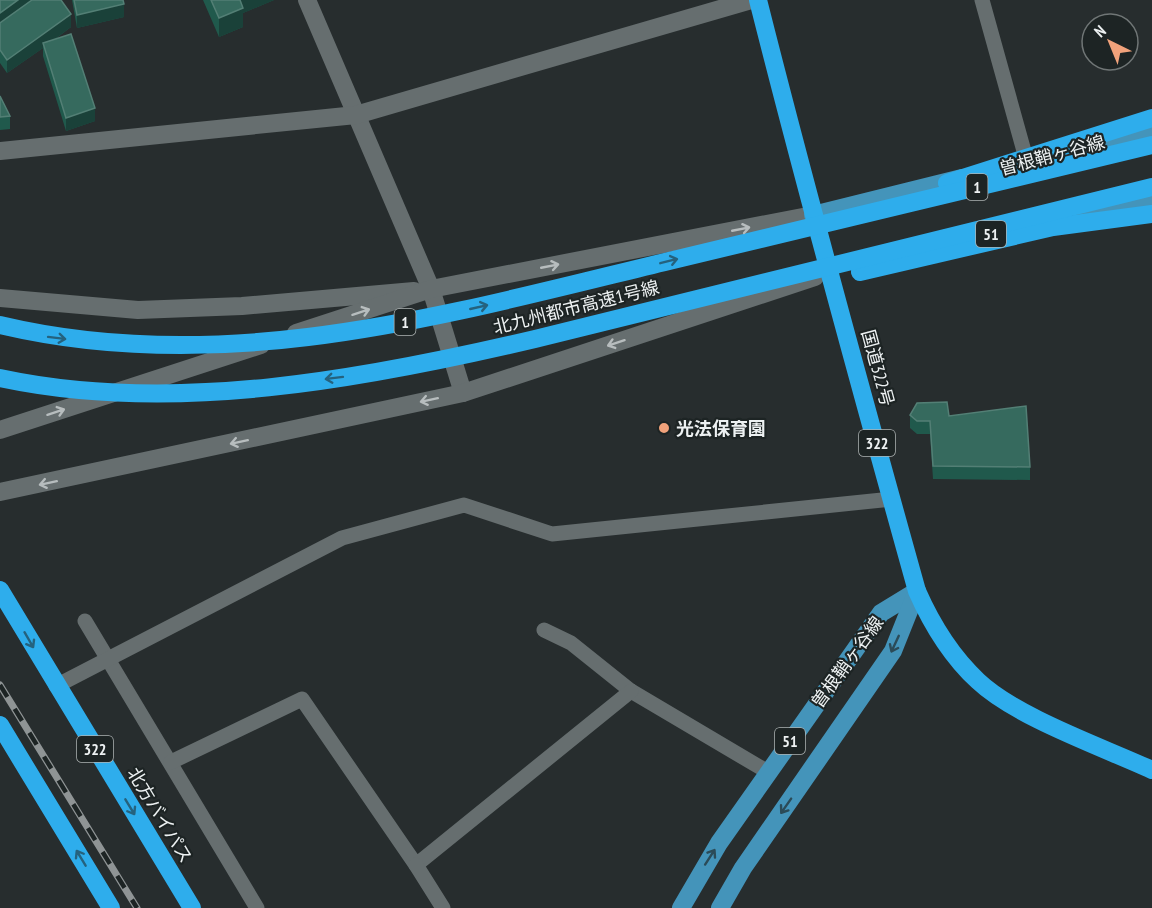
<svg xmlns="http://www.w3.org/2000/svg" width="1152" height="908" viewBox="0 0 1152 908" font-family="'PT Sans Narrow','Noto Sans JP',sans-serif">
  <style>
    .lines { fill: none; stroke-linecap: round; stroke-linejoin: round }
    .lane { stroke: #666e6f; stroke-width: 15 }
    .street { stroke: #666e6f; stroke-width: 18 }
    .secondary { stroke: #666e6f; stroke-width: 18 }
    .primary { stroke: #4494ba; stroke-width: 18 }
    .highway { stroke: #2eadec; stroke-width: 18 }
    .rail-casing { stroke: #8f9495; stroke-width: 7 }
    .rail { stroke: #1d2424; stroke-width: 4.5; stroke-dasharray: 14; stroke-linecap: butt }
    .wall { fill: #20594c }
    .shaded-wall { fill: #1a4139 }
    .building { fill: #366a5e; stroke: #537f75; stroke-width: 1.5 }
    .oneway { stroke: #b7bdbe }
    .oneway2 { stroke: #25627e }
    .oneway3 { stroke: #2b4b58 }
    .poi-dot { fill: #f1a27b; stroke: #1d2424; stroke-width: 2 }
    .labels { text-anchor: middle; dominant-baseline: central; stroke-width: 4.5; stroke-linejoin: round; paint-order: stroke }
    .shield { fill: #1d2424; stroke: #afb4b4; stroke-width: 1.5 }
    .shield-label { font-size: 16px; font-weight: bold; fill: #edf1f2 }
    .street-label { font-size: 18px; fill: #edf1f2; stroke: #1d2424 }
    .poi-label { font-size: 18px; font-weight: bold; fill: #edf1f2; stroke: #1d2424; text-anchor: start }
  </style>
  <rect width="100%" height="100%" fill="#272d2e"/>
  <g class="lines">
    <g class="lane">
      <path d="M982 0 1027 162"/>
      <path d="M85 621 257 908"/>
      <path d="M544 630 571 643 631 691 768 772"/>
      <path d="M56 686 342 538 464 505 552 534 892 499"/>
      <path d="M171 762 302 699 416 865 631 691"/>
      <path d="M416 865 443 908"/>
    </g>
    <g class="street">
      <path d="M307 0 431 289 463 393"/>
      <path d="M0 151 356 115 751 0"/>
      <path d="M0 298 138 310 242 306 414 291"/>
    </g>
    <g class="secondary">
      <path d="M296 333 431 289 813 215"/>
      <path d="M0 430 261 345"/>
      <path d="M0 492 463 393 815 277"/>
    </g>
    <g class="primary">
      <path d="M1094 145 1152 129"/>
      <path d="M1081 213 1152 197"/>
      <path d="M813 215 962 178"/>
      <path d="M681 908 719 843 881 613 917 591"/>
      <path d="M720 908 743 868 893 651 917 591"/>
    </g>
    <g class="highway">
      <path d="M758 0C808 198 862 394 917 591 932 625 950 655 978 681 1016 717 1102 747 1152 770"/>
      <path d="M947 183 1152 118"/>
      <path d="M860 272 1053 227 1152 214"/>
      <path d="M0 325C227 379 449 314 669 261 830 222 991 184 1152 145"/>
      <path d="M0 378C173 415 365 379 535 339L1152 187"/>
      <path d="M0 590 192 908"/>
      <path d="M0 725 111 908"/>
    </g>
    <defs>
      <path id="rail" d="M0 685 137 908"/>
    </defs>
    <use href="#rail" class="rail-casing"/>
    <use href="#rail" class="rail"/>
  </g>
  <g class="wall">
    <path d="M0 0 71 27 54 40 95 121 66 131 43 56V48L7 73 0 63Z"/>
    <path d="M72 0H123L124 17 77 28Z"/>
    <path d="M203 0H274L243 13V27L219 37Z"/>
    <path d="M0 96 10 116V129L0 130Z"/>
    <path d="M910 415 949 416 1030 467V480L933 479 930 434H917L910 428Z"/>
  </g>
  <g class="shaded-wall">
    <path d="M18 0H37L0 26V13Z"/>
    <path d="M238 0H274L243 13V27L219 37V18Z"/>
    <path d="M124 4V17L77 28V15Z"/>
    <path d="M71 14V27L44 47 43 43V48L7 73V60Z"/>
    <path d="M95 108V121L66 131V118Z"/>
  </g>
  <g class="building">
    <path d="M0 0H18L0 13Z"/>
    <path d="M32 0H61L71 14 7 60 0 50V23Z"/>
    <path d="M74 0H123L124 4 77 15Z"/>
    <path d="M211 0H240L243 8 219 18Z"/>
    <path d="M71 34 95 108 66 118 43 43Z"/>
    <path d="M0 96 10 116 0 117Z"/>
    <path d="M947 402 949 416 1026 406 1030 467 933 466 930 421H917L910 415 917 403Z"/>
  </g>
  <defs><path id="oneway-shaft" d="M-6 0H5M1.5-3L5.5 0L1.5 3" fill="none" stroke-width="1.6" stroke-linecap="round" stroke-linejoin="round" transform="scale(1.5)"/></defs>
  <g class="oneway">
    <use href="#oneway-shaft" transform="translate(741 229) rotate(-11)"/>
    <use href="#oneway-shaft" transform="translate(550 266) rotate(-11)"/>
    <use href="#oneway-shaft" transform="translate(361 312) rotate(-18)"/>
    <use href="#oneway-shaft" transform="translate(616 343) rotate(162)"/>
    <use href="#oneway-shaft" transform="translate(429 400) rotate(168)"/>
    <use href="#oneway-shaft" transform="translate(56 412) rotate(-18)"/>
    <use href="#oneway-shaft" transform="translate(239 442) rotate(168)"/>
    <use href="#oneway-shaft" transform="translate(48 483) rotate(168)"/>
  </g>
  <g class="oneway2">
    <use href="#oneway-shaft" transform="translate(669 261) rotate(-14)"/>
    <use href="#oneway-shaft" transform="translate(479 307) rotate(-13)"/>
    <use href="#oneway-shaft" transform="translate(57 338) rotate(7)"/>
    <use href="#oneway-shaft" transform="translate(334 378) rotate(173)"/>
    <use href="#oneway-shaft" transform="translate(29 640) rotate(60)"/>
    <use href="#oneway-shaft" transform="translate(130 807) rotate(59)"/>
    <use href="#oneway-shaft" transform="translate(81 858) rotate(-121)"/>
  </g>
  <g class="oneway3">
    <use href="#oneway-shaft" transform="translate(895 644) rotate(115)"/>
    <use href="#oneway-shaft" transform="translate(786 806) rotate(125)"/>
    <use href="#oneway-shaft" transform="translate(710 857) rotate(-57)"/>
  </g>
  <circle class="poi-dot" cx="664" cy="428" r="6"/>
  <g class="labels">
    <g class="shield">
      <rect x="966.5" y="174" width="21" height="26" rx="4.5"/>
      <rect x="976" y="221" width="30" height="26" rx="4.5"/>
      <rect x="394.5" y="309" width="21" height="26" rx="4.5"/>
      <rect x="859" y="430" width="36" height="26" rx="4.5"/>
      <rect x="775" y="728" width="30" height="26" rx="4.5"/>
      <rect x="77" y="736" width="36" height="26" rx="4.5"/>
    </g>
    <g class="shield-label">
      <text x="977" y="187">1</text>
      <text x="991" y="234">51</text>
      <text x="405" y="322">1</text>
      <text x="877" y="443">322</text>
      <text x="790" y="741">51</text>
      <text x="95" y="749">322</text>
    </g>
    <g class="street-label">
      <text transform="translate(1052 155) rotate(-15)">曽根鞘ヶ谷線</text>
      <text transform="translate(576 307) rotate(-14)">北九州都市高速1号線</text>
      <text transform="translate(878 368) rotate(75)">国道322号</text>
      <text transform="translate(847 662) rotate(-54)">曽根鞘ヶ谷線</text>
      <text transform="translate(160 815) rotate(59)">北方バイパス</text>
    </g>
    <g class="poi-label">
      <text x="676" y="428">光法保育園</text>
    </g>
  </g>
  <g transform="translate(1110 42) rotate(317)"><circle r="28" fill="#1d2424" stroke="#707676" stroke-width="1.5"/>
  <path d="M0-4.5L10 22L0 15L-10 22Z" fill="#f1a27b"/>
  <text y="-9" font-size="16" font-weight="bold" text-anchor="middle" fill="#edf1f2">N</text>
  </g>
</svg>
